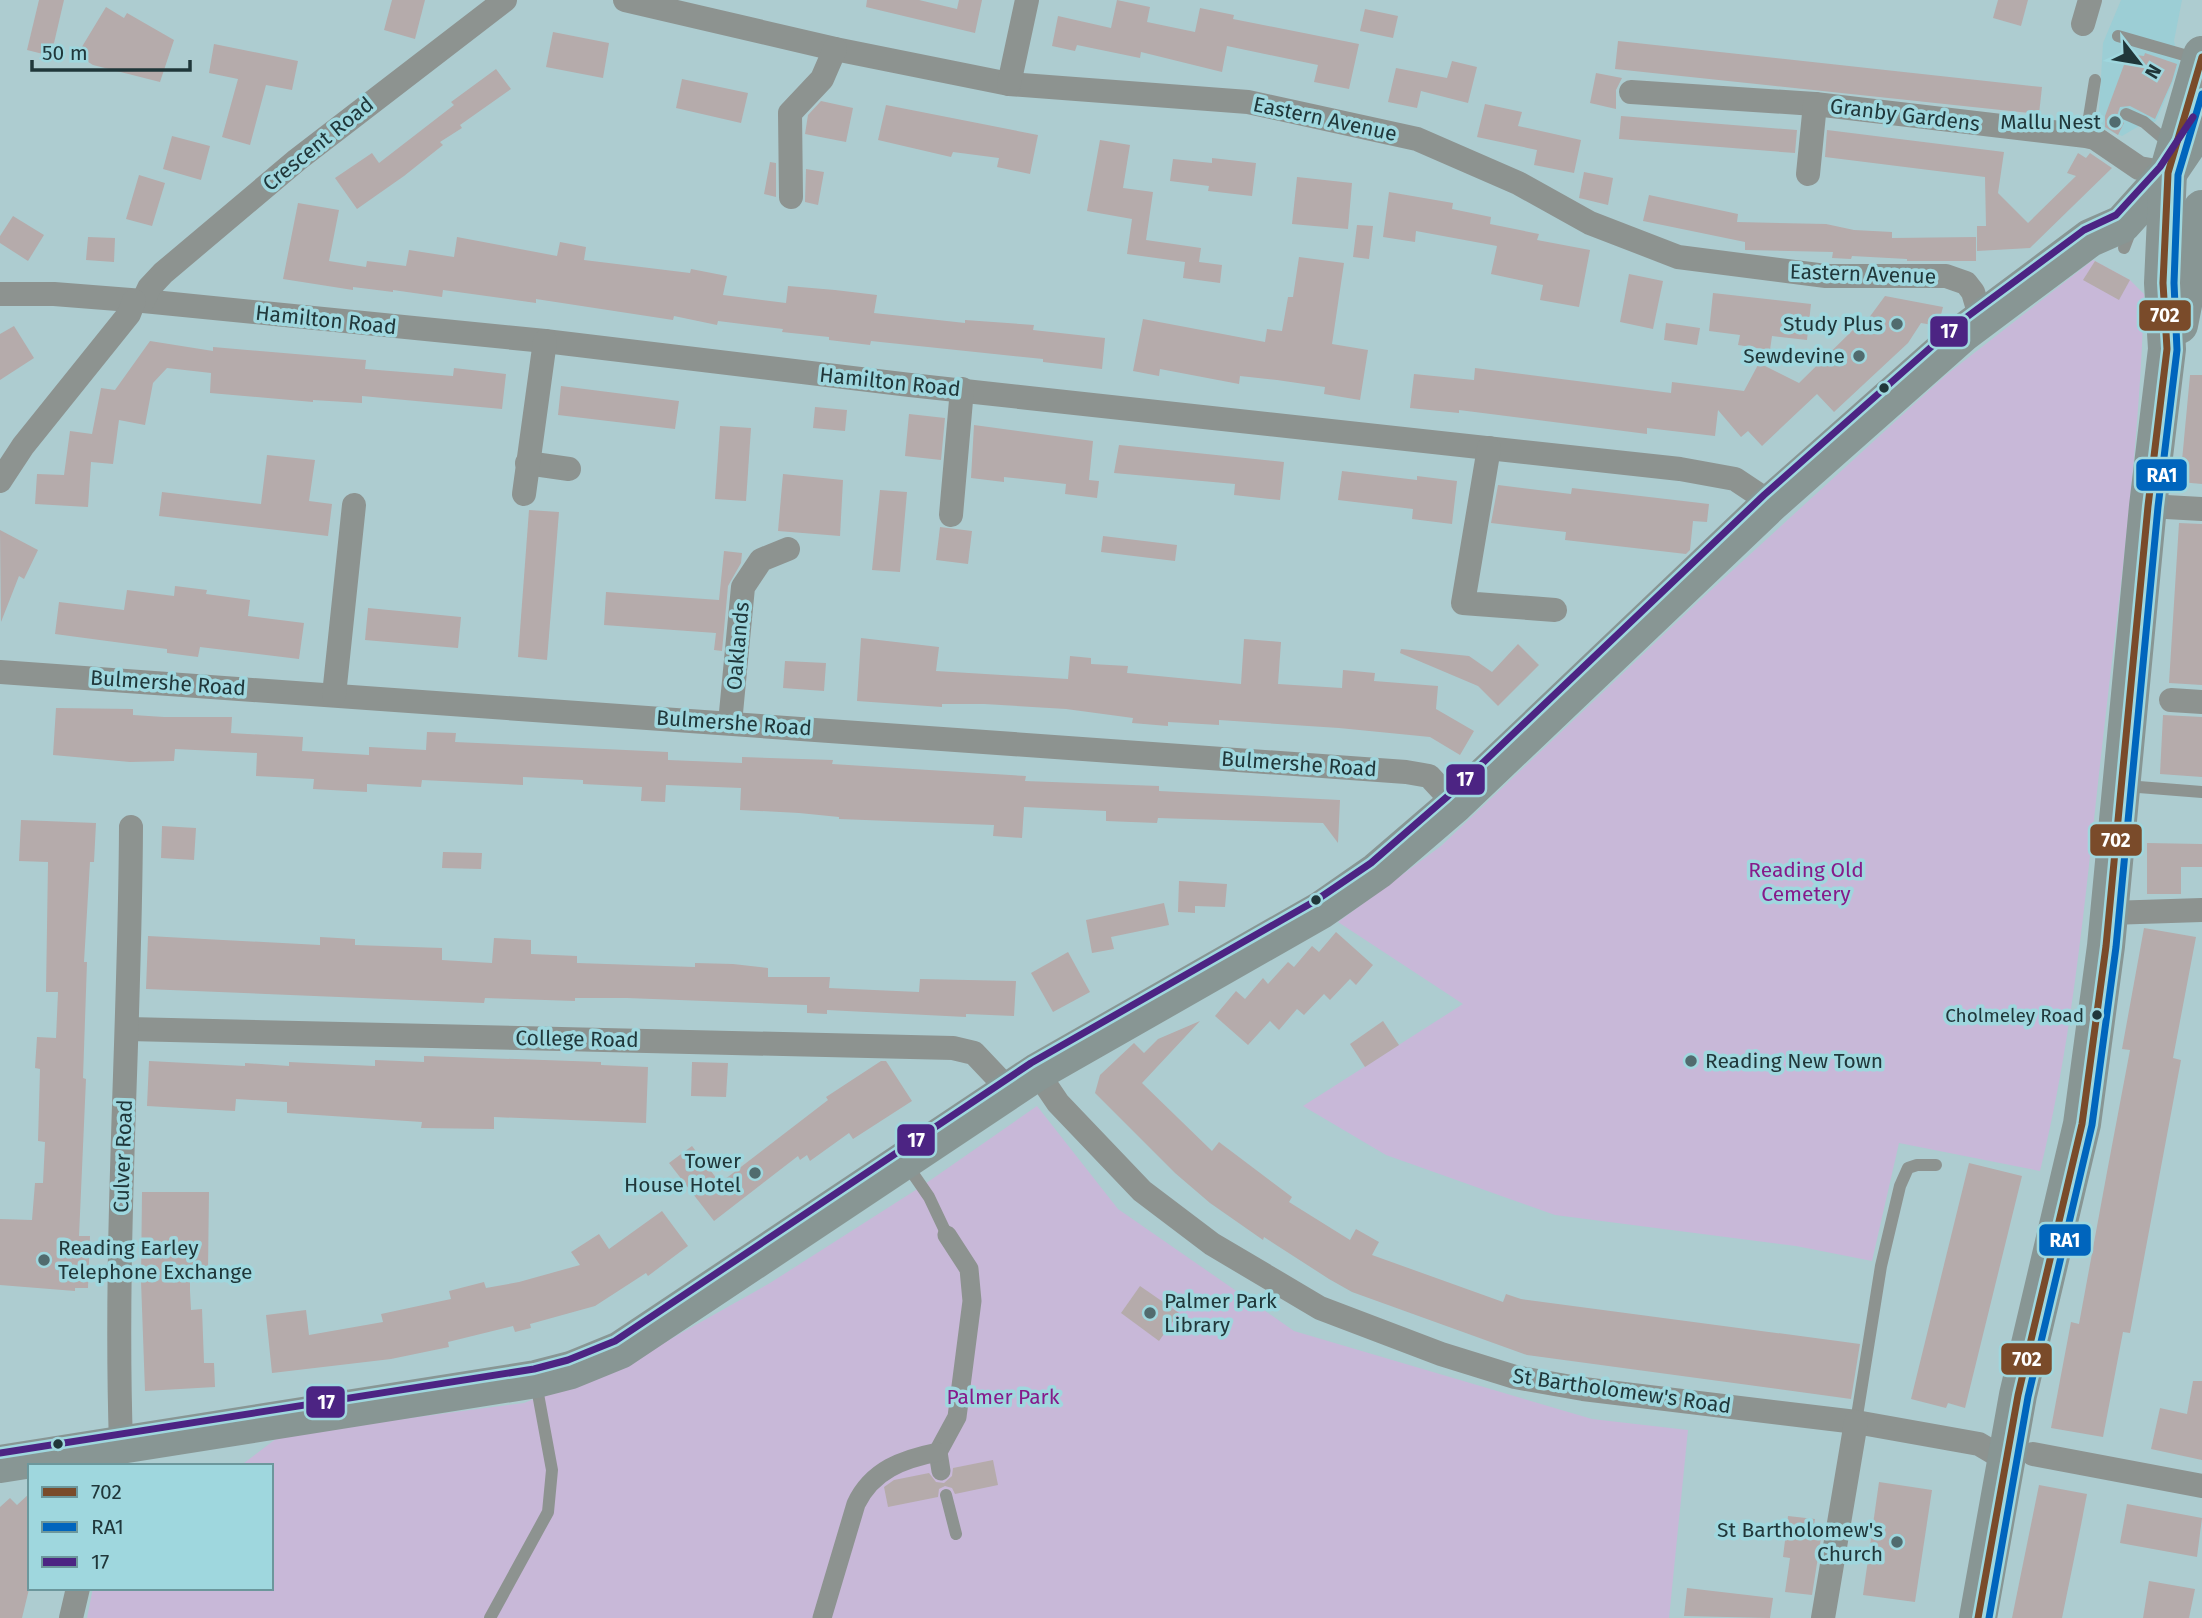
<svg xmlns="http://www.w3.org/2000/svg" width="2202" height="1618" viewBox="0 0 2202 1618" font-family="'Fira Sans',sans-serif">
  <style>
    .built { fill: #9cced5 }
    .green { fill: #c8b8d8 }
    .building { fill: #b5abab }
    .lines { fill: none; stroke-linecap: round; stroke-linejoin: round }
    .service { stroke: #8d9390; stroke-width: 12 }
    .pedestrian { stroke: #8d9390; stroke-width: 19 }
    .minor { stroke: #8d9390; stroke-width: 24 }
    .primary { stroke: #889694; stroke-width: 38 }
    .bus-1-casing { stroke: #9fd7de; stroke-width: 12 }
    .bus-2-casing { stroke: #9fd7de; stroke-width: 12 }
    .bus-3-casing { stroke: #9fd7de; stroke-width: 12 }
    .bus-1 { stroke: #7a4b2a; stroke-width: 7 }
    .bus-2 { stroke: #0065bd; stroke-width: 7 }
    .bus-3 { stroke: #4c2483; stroke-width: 7 }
    .poi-dot { fill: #516b6e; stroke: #9fd7de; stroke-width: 2.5 }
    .bus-dot { fill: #20373a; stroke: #9fd7de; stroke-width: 2.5 }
    .labels { text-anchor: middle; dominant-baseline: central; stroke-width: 7; stroke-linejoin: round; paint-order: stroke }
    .bus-label { font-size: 19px; fill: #20373a; stroke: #9fd7de; text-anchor: end }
    .street-label { font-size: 21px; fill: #20373a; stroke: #9fd7de }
    .poi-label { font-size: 21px; fill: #20373a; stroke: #9fd7de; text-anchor: end }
    .park-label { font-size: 21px; fill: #861a8a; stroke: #9fd7de }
    .line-badge { stroke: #9fd7de; stroke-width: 2.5 }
    .badge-label { font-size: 19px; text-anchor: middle; font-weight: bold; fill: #fff }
  </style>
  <rect width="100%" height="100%" fill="#adccd0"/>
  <path class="built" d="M2121 0H2182L2174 41 2180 65 2156 121 2150 124 2144 123 2122 136 2098 126 2103 43Z"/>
  <g class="green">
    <path d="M2093 260 2130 280 2144 294C2140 446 2119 596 2102 747 2086 887 2074 1034 2040 1171L1899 1143 1872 1261 1796 1246 1555 1215 1386 1155 1303 1106 1463 1004 1338 922 1441 846 1699 601 1946 375Z"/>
    <path d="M1037 1106 1118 1209 1294 1331 1592 1419 1688 1430 1669 1618H87L93 1588H271V1466H240L281 1435 524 1403 644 1354 770 1283 922 1186Z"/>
  </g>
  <g class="building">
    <path d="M39 0H64L51 56 27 50Z"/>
    <path d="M392 0H425L415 39 384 30Z"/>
    <path d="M867 0H919L957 9 959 0H982L975 33 866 7Z"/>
    <path d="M1117 0 1150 7 1147 22 1195 32 1200 8 1234 15 1233 19 1359 44 1349 89 1314 82 1318 65 1227 46 1222 72 1141 52 1140 58 1077 45 1075 51 1052 46 1058 16 1111 28Z"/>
    <path d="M1998 0H2028L2021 26 1993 18Z"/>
    <path d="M106 7 124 18 127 13 174 40 160 82 93 65 77 55Z"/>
    <path d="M1365 9 1398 16 1393 38 1360 31Z"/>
    <path d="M553 32 609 43 603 78 546 67Z"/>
    <path d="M1618 41 2042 87 2039 114 1615 69Z"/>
    <path d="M214 44 298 61 292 90 266 85 250 145 222 137 238 79 209 73Z"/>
    <path d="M2145 53 2177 64 2172 81 2155 119 2130 106 2120 107 2117 116 2124 123 2118 135 2105 127V116L2128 54 2144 56Z"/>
    <path d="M1452 61 1477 67 1468 103 1421 91 1417 108 1388 102 1396 68 1447 78Z"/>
    <path d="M496 69 511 89 460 125 462 128 440 142 443 145 404 176 357 209 335 178 372 153 379 163 454 105 451 102Z"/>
    <path d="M1596 73 1622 78 1616 90V109L1590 103Z"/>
    <path d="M682 79 748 93 741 123 676 108Z"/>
    <path d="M821 101 853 108 846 142 805 134 808 115Z"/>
    <path d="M1485 104 1522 112 1518 126 1581 140 1574 173 1534 165 1537 150 1477 137Z"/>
    <path d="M886 105 1038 135 1030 174 997 167 999 158 953 152 951 157 878 140Z"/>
    <path d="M1621 116 1797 130 1795 153 1619 139Z"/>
    <path d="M1827 130 2004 152 1998 193 2028 223 2076 176 2067 173 2078 153 2086 158 2090 153 2112 168 2030 248 1977 251V226H1986L1985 177 1825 157Z"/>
    <path d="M172 136 210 146 201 180 163 169Z"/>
    <path d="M1100 140 1130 145 1123 188 1153 192 1146 240 1201 248 1199 262 1222 265 1220 283 1183 278 1185 262 1127 254 1132 219 1087 211Z"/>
    <path d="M1212 158 1256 163 1252 196 1208 191 1209 186 1170 181 1173 159 1212 163Z"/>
    <path d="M770 162 776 163V197L764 194Z"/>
    <path d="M806 169 824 172 818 205 805 202Z"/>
    <path d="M1584 172 1613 178 1608 205 1579 198Z"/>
    <path d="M139 175 165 183 152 226 126 219Z"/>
    <path d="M1297 177 1352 183 1348 229 1292 224Z"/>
    <path d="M1389 192 1453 203 1452 209 1491 217 1490 224 1539 234 1537 240 1590 250 1579 307 1540 300 1543 285 1491 274 1497 246 1416 231 1415 242 1383 237Z"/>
    <path d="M1649 195 1738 214 1737 222 1826 224 1854 230 1892 232V238L1976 237V261H1907V259L1852 256 1851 259 1832 258 1833 252 1745 250V242L1643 221Z"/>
    <path d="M298 203 339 210 329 261 366 267 367 261 406 266 409 250 454 257 457 237 557 256 560 242 586 247 584 260 690 273 691 269 727 276 723 295 786 303 788 286 835 290 877 295 874 313 965 323V320L1034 325 1033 330 1105 338 1102 369 1043 362V359L871 341 870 345 829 340V337L782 332 783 329 718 321 717 325 674 316 673 320 536 299V303L443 290 442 297 393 290V292L353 287V290L283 279Z"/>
    <path d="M13 216 44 235 28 261 0 243V236Z"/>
    <path d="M1357 225 1373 226 1369 259 1353 257Z"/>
    <path d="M88 237 115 238 114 262 86 260Z"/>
    <path d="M1299 257 1344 263 1332 344 1368 350 1360 400 1324 394 1325 387 1277 380 1240 376 1239 384 1160 369 1159 376 1133 371 1143 319 1265 342 1267 329 1282 331 1288 297H1293Z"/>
    <path d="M2095 261 2130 280 2119 300 2083 280Z"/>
    <path d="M1629 274 1663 281 1653 329 1620 322Z"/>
    <path d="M1713 293 1811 304 1807 340 1772 336 1770 350 1738 345 1740 335 1709 331Z"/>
    <path d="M1885 296 1943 307 1938 326 1921 323 1908 343 1834 412 1817 394 1762 446 1748 431 1741 437 1718 410 1715 436 1647 428V434L1459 410V413L1410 408 1414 374 1474 380 1475 368 1671 393 1672 382 1744 391 1759 363 1799 383 1857 326 1860 330Z"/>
    <path d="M1666 323 1700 328 1697 345 1664 340Z"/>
    <path d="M14 326 34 358 0 380V334Z"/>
    <path d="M150 341 213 351V347L366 360 365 369 453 376 454 368 506 374 502 409 362 396V403L313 400V402L210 393 211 373 167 368 153 383 145 425 119 420 113 464 91 462 88 507 35 504 37 474 64 475 70 431 92 434 101 388 115 390Z"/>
    <path d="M2190 375H2202V484L2180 482Z"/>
    <path d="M561 386 679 401 675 429 558 415Z"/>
    <path d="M815 407 847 410 845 431 813 428Z"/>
    <path d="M909 414 945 418 941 460 905 456Z"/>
    <path d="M974 425 1093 441 1089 480 1099 481 1097 498 1065 494 1066 484 1004 477V482L971 478Z"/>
    <path d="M720 426 751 428 746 501 715 499Z"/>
    <path d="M1119 445 1284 462 1280 500 1234 495 1235 484 1114 473Z"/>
    <path d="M267 455 315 460 309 501 332 504 328 536 159 516 162 492 261 504Z"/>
    <path d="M1342 471 1417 480V476L1457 481 1452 524 1412 519 1413 509 1338 500Z"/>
    <path d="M783 474 843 480 840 536 778 531Z"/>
    <path d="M1498 485 1571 494 1572 488 1709 504 1707 522 1693 521 1690 550 1686 554 1565 540 1566 532 1491 523Z"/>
    <path d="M880 490 907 492 900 572 872 570Z"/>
    <path d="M529 510 559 512 547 660 518 657Z"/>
    <path d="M2179 523 2202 524V685L2169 683Z"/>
    <path d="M940 527 972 531 968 564 936 560Z"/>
    <path d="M0 530 38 550 24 579 19 576 1 622Z"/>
    <path d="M1103 536 1177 545 1175 561 1101 552Z"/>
    <path d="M724 551 742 553 741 563 728 586 722 651 714 650 716 633 604 625 606 592 719 600Z"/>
    <path d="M175 586 207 590 206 594 250 600 248 616 304 623 299 659 200 647 198 657 167 653V649L55 634 59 602 124 610 127 590 174 596Z"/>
    <path d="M368 608 461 617 458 648 365 640Z"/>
    <path d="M861 638 939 647 936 671 1068 679 1070 656 1091 658V664L1128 666 1127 673 1241 684 1244 639 1281 642 1278 684 1342 688 1343 670 1375 673 1374 681 1438 686 1436 709 1474 731 1460 755 1430 737 1339 728 1219 720V725L1168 722V726L1132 723 1133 718 1066 709 984 704H942V707L857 701Z"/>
    <path d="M1518 644 1539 665 1498 706 1478 686 1400 653 1401 649 1469 656 1492 672Z"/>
    <path d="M785 661 826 663 824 691 783 688Z"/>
    <path d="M56 708 133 709V715L164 717H232L231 733 303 737 302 751 369 755V747L426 750 427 732 456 733 455 742 668 752V760L742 763V757L833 760 832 764 1026 776 1025 781 1159 786V791L1340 800 1338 843 1323 823 1158 818 1157 823 1106 821V811L1024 807 1022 838 993 836 994 825 839 819V817L799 813 740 810 741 788 666 785 665 802 641 801 642 787 583 784V780L523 777V785L422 780 421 787 367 784V792L313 789 314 779 256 776 257 753 175 749 174 761 130 762 53 755Z"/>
    <path d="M2163 715 2202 717V777L2160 774Z"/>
    <path d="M21 820 96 823 94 862H90L84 962H87L83 1078 86 1079 79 1236H90L88 1288H75V1291L0 1285V1219L32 1220 35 1183H43L45 1142 38 1141 40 1069 35 1068 37 1037 56 1038 58 992H46L48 862 19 861Z"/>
    <path d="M162 826 196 828 194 860 161 858Z"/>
    <path d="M2147 843 2202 844V867H2181V894H2147Z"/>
    <path d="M443 852 482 853 481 869 442 868Z"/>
    <path d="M1179 881 1227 884 1225 907 1195 906V913L1178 912Z"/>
    <path d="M1164 903 1169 925 1111 937 1114 949 1092 953 1086 920Z"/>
    <path d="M2144 928 2196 937 2173 1058 2181 1060 2130 1333 2123 1332 2103 1437 2051 1428 2071 1322 2079 1324 2107 1172 2130 1050 2122 1049Z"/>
    <path d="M1336 932 1373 965 1356 985 1350 979 1330 1000 1324 994 1304 1015 1297 1009 1279 1030 1270 1021 1248 1045 1215 1016 1236 991 1245 999 1263 978 1268 984 1288 962 1294 967 1312 946 1319 952Z"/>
    <path d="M148 936 320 945V937L355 939V945L442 948V960L492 963 494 938 531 940V954L577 956V963L695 967V963L733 964 768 968V977H830L829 988 919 992 920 979 1016 981 1014 1016 966 1014V1017L827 1010V1014L807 1013V1005L627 998H575V1001L485 998 484 1003 146 989Z"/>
    <path d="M1068 952 1090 992 1053 1012 1031 973Z"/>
    <path d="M1200 1021 1142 1083 1212 1151 1219 1142 1292 1197 1289 1202 1350 1240 1356 1229 1379 1242 1372 1255 1503 1302 1506 1294 1521 1299 1860 1344 1851 1399 1527 1355 1352 1292 1329 1279 1264 1237 1263 1240 1210 1203 1175 1173 1095 1093 1100 1075 1134 1043 1144 1053 1158 1039Z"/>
    <path d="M1383 1021 1399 1045 1365 1067 1350 1044Z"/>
    <path d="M424 1056 601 1062V1065L648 1067 646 1123 494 1117V1129L421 1128 422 1122 287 1113V1102L236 1099 235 1111 147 1106 149 1061 245 1066V1063L289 1066V1062L375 1066V1060L424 1062Z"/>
    <path d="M881 1061H886L912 1101 853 1139 849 1133 810 1161 807 1155 800 1160 798 1156 714 1221 669 1163 692 1146 720 1183 828 1100 826 1097Z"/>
    <path d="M692 1062 728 1063 726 1097 691 1096Z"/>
    <path d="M1969 1163 2022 1176 1965 1408 1948 1403 1946 1408 1911 1399Z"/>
    <path d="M142 1192H209L208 1269H190V1291L191 1310 202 1309 204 1363H214L215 1387 145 1391 141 1281Z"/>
    <path d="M662 1211 688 1246 648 1276 646 1273 595 1306 530 1324 531 1328 515 1332 513 1326 448 1342 449 1347 391 1359 272 1373 266 1315 306 1310 309 1335 383 1322 381 1314 451 1299 449 1291 484 1282 486 1288 519 1282 580 1265 571 1252 599 1234 609 1249Z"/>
    <path d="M1140 1286 1179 1313 1159 1341 1121 1313Z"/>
    <path d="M2193 1381H2202V1460L2151 1449 2160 1408 2187 1414Z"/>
    <path d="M993 1460 998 1485 955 1494 952 1488 945 1486 939 1489 938 1497 888 1507 884 1487 894 1480 929 1473 936 1482 944 1483 952 1476 953 1468Z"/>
    <path d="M1879 1482 1932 1490 1915 1602 1863 1595Z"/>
    <path d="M2039 1485 2087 1494 2081 1525 2062 1618H2012Z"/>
    <path d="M30 1493V1585L22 1618H0V1507L10 1498 17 1505Z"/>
    <path d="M2127 1504 2202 1518 2197 1557 2120 1543Z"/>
    <path d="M1788 1516 1815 1519 1812 1537 1821 1538 1812 1595 1785 1592 1790 1558 1783 1557Z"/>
    <path d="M2149 1581 2195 1589 2189 1618H2143Z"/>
    <path d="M1687 1588 1773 1598 1770 1618 1684 1616Z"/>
  </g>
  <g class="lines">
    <g class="service">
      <path d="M2118 36 2198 59"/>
      <path d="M2126 114 2144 122 2164 139"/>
      <path d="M2086 136 2095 80"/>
      <path d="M2124 248 2132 227"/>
      <path d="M2126 786 2202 792"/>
      <path d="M907 1165 929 1197 947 1235"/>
      <path d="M1856 1422 1881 1266 1900 1186 1908 1168 1917 1165H1936"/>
      <path d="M946 1495 956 1534"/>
      <path d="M490 1618 548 1512 552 1470 536 1383"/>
    </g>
    <g class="pedestrian">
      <path d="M941 1471 938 1452 957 1417 972 1301 969 1269 947 1235"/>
      <path d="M822 1618 856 1504C872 1470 903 1459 938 1452"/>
    </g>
    <g class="minor">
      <path d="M625 0 835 49 1009 84 1248 102 1417 139 1518 183 1590 223 1678 257 1826 276H1946L1966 283 1973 292 1981 319"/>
      <path d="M2083 24 2090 0"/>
      <path d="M1009 84 1027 0"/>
      <path d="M1631 92 1815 104 2086 136 2095 138 2139 168 2168 173"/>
      <path d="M1808 174 1815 104"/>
      <path d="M791 197 790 113 822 79 835 49"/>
      <path d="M0 294H54L143 301 545 341 910 385 1680 469 1735 479 1771 503"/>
      <path d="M143 301 149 288 163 273 297 160 505 0"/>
      <path d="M1489 448 1463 603 1555 610"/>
      <path d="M527 463 569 469"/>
      <path d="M0 481 23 446 129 314 134 301"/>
      <path d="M524 494 545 341"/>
      <path d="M2148 506 2202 509"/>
      <path d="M951 515 962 389"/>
      <path d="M0 672 1406 772 1429 776 1455 804"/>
      <path d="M334 695 354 505"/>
      <path d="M2171 700 2202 702"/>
      <path d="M730 723 743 587 761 560 788 549"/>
      <path d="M2109 913 2202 910"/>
      <path d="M128 1029 953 1048 974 1053 1009 1090"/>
      <path d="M1037 1072 1058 1103 1142 1191 1212 1244 1320 1308 1441 1354 1515 1377 1583 1389 1856 1422 1979 1444 2006 1460"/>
      <path d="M121 1444C114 1239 130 1033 131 827"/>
      <path d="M2033 1454 2202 1486"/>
      <path d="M71 1618 78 1588"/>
      <path d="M1823 1618 1856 1422"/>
    </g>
    <g class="primary">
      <path d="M2179 325 2202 209"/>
      <path d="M0 1464 536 1379 571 1370 620 1350 1037 1072 1321 910 1377 871 1455 804 1771 503 1963 333 2090 238 2122 224 2168 173 2202 123"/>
      <path d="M1978 1618 2018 1395 2082 1124 2106 946 2148 506 2167 349 2163 283 2168 173 2202 55"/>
    </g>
    <defs>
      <path id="bus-1" d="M1978 1618 2018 1395 2082 1124 2106 946 2148 506 2167 349 2163 283 2168 173 2202 57"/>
      <path id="bus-2" d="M1989 1618 2028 1397 2092 1125 2116 947 2158 507 2177 350 2174 283 2178 175 2202 94"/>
      <path id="bus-3" d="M0 1453 534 1369 568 1360 615 1341 1031 1063 1315 901 1371 863 1448 796 1764 495 1956 325 2084 230 2116 215 2160 167 2193 117"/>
    </defs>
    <use href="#bus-1" class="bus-1-casing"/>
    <use href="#bus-2" class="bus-2-casing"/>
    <use href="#bus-3" class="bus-3-casing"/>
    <use href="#bus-1" class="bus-1"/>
    <use href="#bus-2" class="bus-2"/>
    <use href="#bus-3" class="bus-3"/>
  </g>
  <g class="poi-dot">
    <circle cx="2115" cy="122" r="7"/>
    <circle cx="1897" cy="324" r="7"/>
    <circle cx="1859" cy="356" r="7"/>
    <circle cx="1691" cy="1061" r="7"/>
    <circle cx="755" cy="1173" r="7"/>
    <circle cx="44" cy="1260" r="7"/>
    <circle cx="1150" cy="1313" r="7"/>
    <circle cx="1897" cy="1542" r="7"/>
  </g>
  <g class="bus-dot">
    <circle cx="1884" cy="388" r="6"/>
    <circle cx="1316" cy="900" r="6"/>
    <circle cx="2097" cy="1015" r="6"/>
    <circle cx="58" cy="1444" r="6"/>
  </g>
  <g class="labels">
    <g class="bus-label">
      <text x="2084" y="1015">Cholmeley Road</text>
    </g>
    <g class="street-label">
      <text transform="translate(1905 115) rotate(7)">Granby Gardens</text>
      <text transform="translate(1325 119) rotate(12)">Eastern Avenue</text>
      <text transform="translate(318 144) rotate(-39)">Crescent Road</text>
      <text transform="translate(1863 274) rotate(2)">Eastern Avenue</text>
      <text transform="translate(326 320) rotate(6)">Hamilton Road</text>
      <text transform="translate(890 382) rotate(6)">Hamilton Road</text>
      <text transform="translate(738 646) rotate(-85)">Oaklands</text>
      <text transform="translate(168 683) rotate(4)">Bulmershe Road</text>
      <text transform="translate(734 723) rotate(4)">Bulmershe Road</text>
      <text transform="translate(1299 764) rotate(4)">Bulmershe Road</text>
      <text transform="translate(577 1039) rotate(1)">College Road</text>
      <text transform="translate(123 1156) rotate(-88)">Culver Road</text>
      <text transform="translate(1622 1391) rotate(8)">St Bartholomew's Road</text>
    </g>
    <g class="poi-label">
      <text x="2101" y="122">Mallu Nest</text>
      <text x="1883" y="324">Study Plus</text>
      <text x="1845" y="356">Sewdevine</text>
      <text x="1705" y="1061" text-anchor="start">Reading New Town</text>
      <text x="741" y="1161">Tower<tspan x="741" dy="24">House Hotel</tspan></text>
      <text x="58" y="1248" text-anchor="start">Reading Earley<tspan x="58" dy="24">Telephone Exchange</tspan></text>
      <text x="1164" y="1301" text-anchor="start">Palmer Park<tspan x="1164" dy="24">Library</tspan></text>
      <text x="1883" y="1530">St Bartholomew's<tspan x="1883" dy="24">Church</tspan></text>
    </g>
    <g class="park-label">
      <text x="1806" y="870">Reading Old<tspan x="1806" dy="24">Cemetery</tspan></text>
      <text x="1003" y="1397">Palmer Park</text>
    </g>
  </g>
  <g class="line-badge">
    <rect x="2138" y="299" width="54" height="33" rx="7" fill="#7a4b2a"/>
    <rect x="1929" y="315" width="40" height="33" rx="7" fill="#4c2483"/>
    <rect x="2135" y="458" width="53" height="34" rx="7" fill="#0065bd"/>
    <rect x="1445" y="763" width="41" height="33" rx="7" fill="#4c2483"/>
    <rect x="2089" y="823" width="54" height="34" rx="7" fill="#7a4b2a"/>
    <rect x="896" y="1123" width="40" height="34" rx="7" fill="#4c2483"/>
    <rect x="2038" y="1223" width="54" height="34" rx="7" fill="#0065bd"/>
    <rect x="2000" y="1342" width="53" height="34" rx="7" fill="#7a4b2a"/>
    <rect x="305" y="1385" width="41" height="34" rx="7" fill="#4c2483"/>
  </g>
  <g class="badge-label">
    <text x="2165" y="322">702</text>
    <text x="1949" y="338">17</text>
    <text x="2162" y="482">RA1</text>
    <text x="1465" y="786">17</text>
    <text x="2116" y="847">702</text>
    <text x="916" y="1147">17</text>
    <text x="2065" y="1247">RA1</text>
    <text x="2027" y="1366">702</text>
    <text x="326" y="1409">17</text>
  </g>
  <rect x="28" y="1464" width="245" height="126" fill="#9fd7de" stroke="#6c979c" stroke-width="2"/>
  <rect x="42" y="1487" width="35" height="10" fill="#7a4b2a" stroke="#6c979c" stroke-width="2"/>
  <text x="91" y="1499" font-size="21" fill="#20373a">702</text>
  <rect x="42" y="1522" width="35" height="10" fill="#0065bd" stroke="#6c979c" stroke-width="2"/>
  <text x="91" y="1534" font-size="21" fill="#20373a">RA1</text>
  <rect x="42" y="1557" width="35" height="10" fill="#4c2483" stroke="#6c979c" stroke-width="2"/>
  <text x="91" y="1569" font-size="21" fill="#20373a">17</text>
  <g transform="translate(2139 63) rotate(121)" stroke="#9fd7de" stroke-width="5" paint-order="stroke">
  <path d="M0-5L12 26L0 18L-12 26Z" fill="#20373a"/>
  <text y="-10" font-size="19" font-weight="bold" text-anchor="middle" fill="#20373a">N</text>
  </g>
  <path d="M32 60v10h158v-10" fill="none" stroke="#20373a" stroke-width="3.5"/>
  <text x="42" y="60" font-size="21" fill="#20373a" stroke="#9fd7de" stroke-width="5" paint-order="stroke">50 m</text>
</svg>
